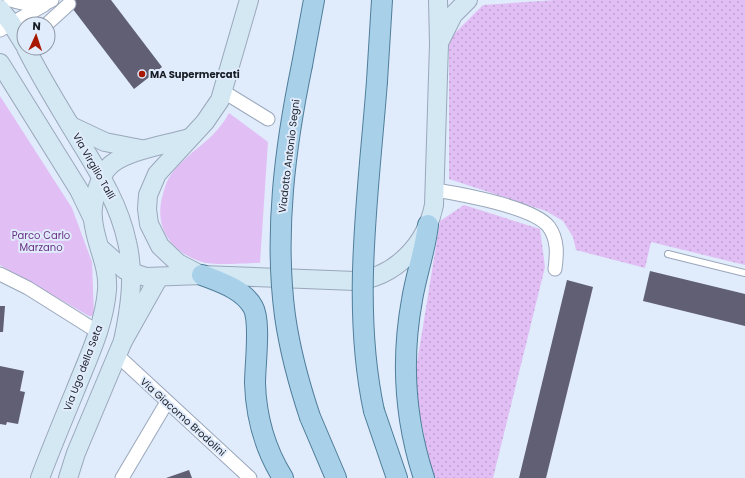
<svg xmlns="http://www.w3.org/2000/svg" width="745" height="478" viewBox="0 0 745 478" font-family="Poppins,sans-serif">
  <style>
    .grass { fill: url(#grass-dots) }
    .park { fill: #e1bff4 }
    .building { fill: #605f74 }
    .lines { fill: none; stroke-linecap: round; stroke-linejoin: round }
    .lane-casing { stroke: #9aa7bb; stroke-width: 8 }
    .street-casing { stroke: #9aa7bb; stroke-width: 15 }
    .secondary-casing { stroke: #9aa7bb; stroke-width: 20 }
    .primary-casing { stroke: #507e9b; stroke-width: 22 }
    .lane { stroke: #fff; stroke-width: 6 }
    .street { stroke: #fff; stroke-width: 13 }
    .secondary { stroke: #d4e8f4; stroke-width: 18 }
    .primary { stroke: #a8d1e9; stroke-width: 20 }
    .primary-bridge-casing { stroke: #507e9b; stroke-width: 22; stroke-linecap: butt }
    .primary-bridge { stroke: #a8d1e9; stroke-width: 20 }
    .poi-dot { fill: #a81700; stroke: #e0ebfc; stroke-width: 1.5 }
    .labels { text-anchor: middle; dominant-baseline: central; stroke-width: 4; stroke-linejoin: round; paint-order: stroke }
    .poi-label { font-size: 10px; font-weight: bold; fill: #171c24; stroke: #e0ebfc; text-anchor: start }
    .street-label { font-size: 10px; fill: #171c24; stroke: #e0ebfc }
    .park-label { font-size: 10px; fill: #6a3185; stroke: #e0ebfc }
  </style>
  <defs>
    <pattern id="grass-dots" width="8" height="8" patternUnits="userSpaceOnUse"><rect width="8" height="8" fill="#e1bff4"/><path d="M2 2h.1M6 6h.1" fill="none" stroke="#c0a4d1" stroke-width="1.8" stroke-linecap="round"/></pattern>
  </defs>
  <rect width="100%" height="100%" fill="#e0ebfc"/>
  <g class="grass">
    <path d="M555 0H745V265L651 242 645 268 576 250 573 237 563 221 546 211 449 179V39L483 5Z"/>
    <path d="M464 205 540 229 545 267 493 478H432L414 382 440 221Z"/>
  </g>
  <g class="park">
    <path d="M0 96 72 208 92 262 94 316H89L0 265Z"/>
    <path d="M229 113 268 142 260 263C245 263 215 266 202 262 171 252 153 227 163 194 165 187 167 179 173 172 191 149 214 141 229 113Z"/>
  </g>
  <g class="building">
    <path d="M66 0H111L162 67 134 89Z"/>
    <path d="M650 271 745 294V326L643 301Z"/>
    <path d="M567 280 593 287 546 478H519Z"/>
    <path d="M0 306H5L3 332H0Z"/>
    <path d="M0 366 24 371 20 391 25 392 18 424 7 422 6 425 0 424Z"/>
    <path d="M189 470 192 478H166Z"/>
  </g>
  <g class="lines">
    <defs>
      <path id="lane" d="M668 254 745 273"/>
      <g id="street">
        <path d="M10 0C26 4 38 9 52 0"/>
        <path d="M47 24 69 4"/>
        <path d="M0 30 44 5"/>
        <path d="M224 92 268 119"/>
        <path d="M436 190C460 194 534 207 549 227 558 240 557 254 555 269"/>
        <path d="M0 274 28 288 98 332"/>
        <path d="M117 355 250 478"/>
        <path d="M122 478 167 402"/>
      </g>
      <g id="secondary">
        <path d="M0 9 11 23 24 44"/>
        <path d="M440 41 453 15 468 0"/>
        <path d="M26 48C42 80 61 110 79 140 99 173 119 204 127 242 135 275 130 308 123 341"/>
        <path d="M0 63 79 190 93 219"/>
        <path d="M71 126 105 142 141 149"/>
        <path d="M100 248 125 270 146 277 202 275 355 281C395 277 426 245 434 205L439 44 438 0"/>
        <path d="M201 275 178 263 160 246 149 224 147 209 148 195 157 174 205 122 220 100 249 0"/>
        <path d="M40 478C51 449 63 420 75 391 88 358 104 326 107 290 109 265 95 244 93 219 91 205 98 182 106 170 119 151 167 145 189 138"/>
        <path d="M68 478 76 453 123 341 159 277"/>
      </g>
      <g id="primary">
        <path d="M302 65 314 0"/>
        <path d="M377 81 382 0"/>
        <path d="M202 275C220 282 243 289 253 307 261 321 255 365 255 383 256 417 265 449 283 478"/>
        <path d="M374 411 397 478"/>
        <path d="M310 417 336 478"/>
        <path d="M424 478C405 420 401 360 412 300 416 275 425 251 428 225"/>
      </g>
    </defs>
    <use href="#lane" class="lane-casing"/>
    <use href="#street" class="street-casing"/>
    <use href="#secondary" class="secondary-casing"/>
    <use href="#primary" class="primary-casing"/>
    <use href="#lane" class="lane"/>
    <use href="#street" class="street"/>
    <use href="#secondary" class="secondary"/>
    <use href="#primary" class="primary"/>
    <defs>
      <g id="primary-bridge">
        <path d="M302 65C285 147 274 233 285 316 290 351 299 384 310 417"/>
        <path d="M374 411C351 304 369 189 377 81"/>
      </g>
    </defs>
    <use href="#primary-bridge" class="primary-bridge-casing"/>
    <use href="#primary-bridge" class="primary-bridge"/>
  </g>
  <circle class="poi-dot" cx="142" cy="74" r="4"/>
  <g class="labels">
    <g class="poi-label">
      <text x="150" y="74">MA Supermercati</text>
    </g>
    <g class="street-label">
      <text transform="translate(289 156) rotate(-83)">Viadotto Antonio Segni</text>
      <text transform="translate(94 166) rotate(60)">Via Virgilio Talli</text>
      <text transform="translate(83 368) rotate(-69)">Via Ugo della Seta</text>
      <text transform="translate(183 417) rotate(42)">Via Giacomo Brodolini</text>
    </g>
    <g class="park-label">
      <text x="41" y="235">Parco Carlo<tspan x="41" dy="12">Marzano</tspan></text>
    </g>
  </g>
  <g transform="translate(36 36) rotate(3)"><circle r="19" fill="#e0ebfc" stroke="#9098a6"/>
  <path d="M0-3L7 15L0 10L-7 15Z" fill="#a81700"/>
  <text y="-6" font-size="11" font-weight="bold" text-anchor="middle" fill="#171c24">N</text>
  </g>
</svg>
